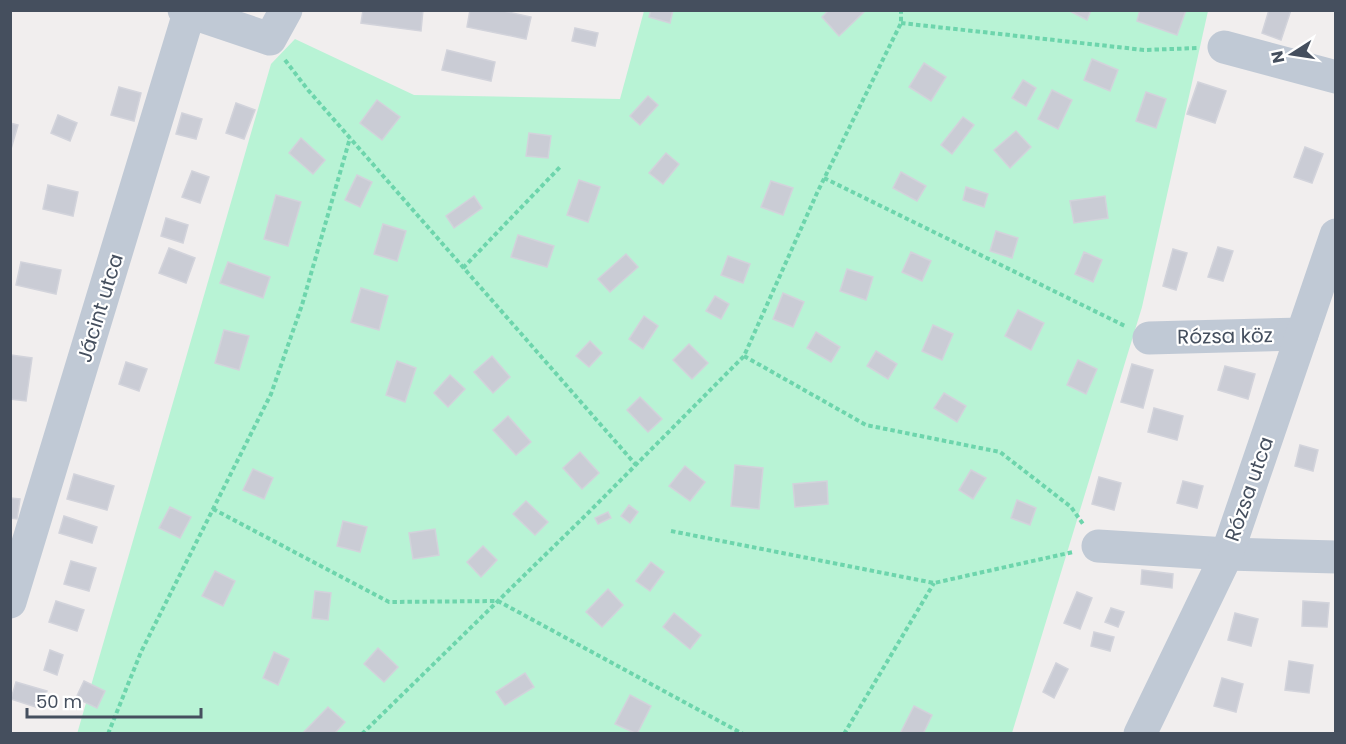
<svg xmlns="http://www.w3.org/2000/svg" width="1346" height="744" viewBox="0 0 1346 744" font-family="Poppins,sans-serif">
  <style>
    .green { fill: #b8f3d5 }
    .building { fill: #caccd5; stroke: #d2d3db; stroke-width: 1.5 }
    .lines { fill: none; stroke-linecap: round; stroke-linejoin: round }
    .path { stroke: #6dd5ac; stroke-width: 4; stroke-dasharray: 4.5 3; stroke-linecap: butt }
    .minor { stroke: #c0c9d5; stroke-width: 33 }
    .labels { text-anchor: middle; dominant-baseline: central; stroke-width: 4.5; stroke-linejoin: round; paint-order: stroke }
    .street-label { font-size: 20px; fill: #454f5e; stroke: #fff }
  </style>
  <rect width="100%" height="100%" fill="#f1eeee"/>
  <path class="green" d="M644 11H1208L1142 307 1012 733 77 734 271 64 295 39 414 95 620 99Z"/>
  <g class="building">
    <path d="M363 10H423L421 31 361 23Z"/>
    <path d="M470 10H499L531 17 526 39 467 27Z"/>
    <path d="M651 10H673L670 23 649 17Z"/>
    <path d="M829 10H866L839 36 822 17Z"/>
    <path d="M1068 10H1091L1087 20Z"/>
    <path d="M1140 10H1186L1177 35 1137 21Z"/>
    <path d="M1269 10H1291L1281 40 1262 33Z"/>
    <path d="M575 28 598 33 595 46 572 41Z"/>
    <path d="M447 50 495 62 491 81 442 70Z"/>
    <path d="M1092 59 1118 70 1110 91 1084 80Z"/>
    <path d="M924 63 946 77 931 101 909 87Z"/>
    <path d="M1023 80 1036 88 1026 106 1012 98Z"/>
    <path d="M1198 82 1226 91 1215 123 1187 114Z"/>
    <path d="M119 87 141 93 134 121 111 115Z"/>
    <path d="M1052 90 1072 100 1058 129 1038 119Z"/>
    <path d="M1146 92 1166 99 1156 128 1136 121Z"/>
    <path d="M648 96 658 105 640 125 630 116Z"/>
    <path d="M377 100 400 117 382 140 360 123Z"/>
    <path d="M236 103 255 110 244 139 226 133Z"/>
    <path d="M182 113 202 119 196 139 176 134Z"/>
    <path d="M58 115 77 123 70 141 51 133Z"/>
    <path d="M963 117 974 125 952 154 941 145Z"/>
    <path d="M10 123 18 125 11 149 10 148Z"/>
    <path d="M1016 131 1031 147 1010 168 994 150Z"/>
    <path d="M529 133 551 136 548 158 526 156Z"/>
    <path d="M301 138 325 160 313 174 289 153Z"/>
    <path d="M1305 147 1323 154 1312 183 1294 177Z"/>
    <path d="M666 153 679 164 663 184 649 173Z"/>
    <path d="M192 171 209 177 200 203 182 197Z"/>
    <path d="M901 172 926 186 917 201 893 188Z"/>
    <path d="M357 175 372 182 360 207 345 200Z"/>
    <path d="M579 180 600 187 588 222 567 215Z"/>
    <path d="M771 181 793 188 783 215 761 207Z"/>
    <path d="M48 185 78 192 73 216 43 209Z"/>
    <path d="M966 187 988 194 984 207 963 200Z"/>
    <path d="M276 195 301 202 288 246 264 239Z"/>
    <path d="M474 196 482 208 454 228 446 216Z"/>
    <path d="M1105 196 1108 218 1074 223 1070 201Z"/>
    <path d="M166 218 188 225 183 243 161 236Z"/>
    <path d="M383 224 406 231 397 261 374 254Z"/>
    <path d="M996 231 1018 238 1012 258 990 251Z"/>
    <path d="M518 235 554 246 547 267 511 257Z"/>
    <path d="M1218 247 1233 251 1223 281 1208 277Z"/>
    <path d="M169 248 195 258 186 283 159 273Z"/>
    <path d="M1173 249 1187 253 1176 290 1163 286Z"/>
    <path d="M911 252 931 261 922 281 902 272Z"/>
    <path d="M1084 252 1102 260 1093 282 1075 274Z"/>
    <path d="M626 254 638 267 610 292 598 279Z"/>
    <path d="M728 256 750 264 743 283 721 275Z"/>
    <path d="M21 262 61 270 56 294 16 285Z"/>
    <path d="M228 262 270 277 263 298 220 283Z"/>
    <path d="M847 269 873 277 866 300 840 291Z"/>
    <path d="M361 288 388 296 379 330 351 322Z"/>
    <path d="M783 293 804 302 793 327 773 319Z"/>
    <path d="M715 296 729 304 721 319 706 311Z"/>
    <path d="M1018 310 1044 323 1031 350 1005 336Z"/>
    <path d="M644 316 658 326 643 349 629 339Z"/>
    <path d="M933 325 953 334 942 360 922 351Z"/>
    <path d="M224 330 249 336 239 370 215 363Z"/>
    <path d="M816 332 840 347 831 362 807 348Z"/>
    <path d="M590 341 602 353 589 367 576 356Z"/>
    <path d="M689 344 708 363 692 379 673 360Z"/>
    <path d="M876 351 897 364 888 379 867 366Z"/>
    <path d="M11 355 32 358 26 401 10 399Z"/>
    <path d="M492 356 510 377 493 393 474 372Z"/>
    <path d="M1078 360 1097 369 1086 394 1067 385Z"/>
    <path d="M397 361 416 368 405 402 386 395Z"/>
    <path d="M126 362 147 369 139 391 119 384Z"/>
    <path d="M1132 364 1153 370 1143 408 1121 402Z"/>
    <path d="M1225 366 1255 374 1248 399 1218 390Z"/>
    <path d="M450 375 465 389 448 407 434 393Z"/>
    <path d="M944 393 966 406 957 422 934 408Z"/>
    <path d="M640 397 662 419 648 432 627 410Z"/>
    <path d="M1154 408 1183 416 1177 440 1148 432Z"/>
    <path d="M508 416 531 442 516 455 493 430Z"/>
    <path d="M1300 445 1318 450 1313 471 1295 466Z"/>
    <path d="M580 452 599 473 582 489 563 468Z"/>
    <path d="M735 465 763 468 759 509 731 506Z"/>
    <path d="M685 466 705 482 690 501 669 486Z"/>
    <path d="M253 469 273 478 264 499 243 490Z"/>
    <path d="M971 470 986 478 973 499 959 490Z"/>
    <path d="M74 474 114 486 107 510 67 499Z"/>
    <path d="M1099 477 1121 483 1114 510 1092 504Z"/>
    <path d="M827 481 828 504 795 507 793 484Z"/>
    <path d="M1183 481 1203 486 1197 508 1177 503Z"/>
    <path d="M10 498 20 499 17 519 10 518Z"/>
    <path d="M1017 500 1036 508 1030 525 1011 518Z"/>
    <path d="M526 501 548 522 535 535 513 514Z"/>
    <path d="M629 505 638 512 630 523 621 516Z"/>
    <path d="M170 507 191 517 180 538 159 528Z"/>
    <path d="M608 512 611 518 598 524 595 518Z"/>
    <path d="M64 516 97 527 92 543 59 533Z"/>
    <path d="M343 521 367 527 360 552 337 546Z"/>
    <path d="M435 529 439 555 413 559 409 533Z"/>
    <path d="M483 546 497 560 481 577 467 562Z"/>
    <path d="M71 561 96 568 89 591 64 584Z"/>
    <path d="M651 562 664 572 650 591 636 581Z"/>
    <path d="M1142 570 1173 574 1172 588 1141 584Z"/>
    <path d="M215 571 235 581 223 606 202 596Z"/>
    <path d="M608 589 623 605 602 627 586 612Z"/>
    <path d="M315 591 331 593 328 620 312 618Z"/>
    <path d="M1077 592 1092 598 1080 629 1064 623Z"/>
    <path d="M56 601 84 610 77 631 49 622Z"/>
    <path d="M1303 601 1329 603 1327 627 1302 626Z"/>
    <path d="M1111 608 1124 612 1118 627 1105 622Z"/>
    <path d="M674 613 701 635 690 649 663 627Z"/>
    <path d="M1235 613 1258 619 1251 646 1228 640Z"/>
    <path d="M1094 632 1114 637 1110 651 1091 646Z"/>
    <path d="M378 648 398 667 384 682 364 664Z"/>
    <path d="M50 650 63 655 57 675 44 670Z"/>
    <path d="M274 652 289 659 278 685 263 678Z"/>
    <path d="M1289 661 1313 665 1309 693 1285 690Z"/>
    <path d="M1056 663 1068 669 1054 698 1043 692Z"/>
    <path d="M525 673 534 687 505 705 496 692Z"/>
    <path d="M1222 678 1243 684 1236 712 1214 706Z"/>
    <path d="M84 681 105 691 97 708 76 698Z"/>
    <path d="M16 682 47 691 42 709 11 699Z"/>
    <path d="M630 695 651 706 637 734 615 724Z"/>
    <path d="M914 706 932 715 923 734H900Z"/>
    <path d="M328 707 345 722 334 734H302Z"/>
  </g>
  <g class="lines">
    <g class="path">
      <path d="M901 23 1144 50 1199 48"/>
      <path d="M285 60 308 90 636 465"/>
      <path d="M824 178 1125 326"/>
      <path d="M463 268 561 166"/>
      <path d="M744 356 866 425 1000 452 1071 507 1083 524"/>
      <path d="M213 509 389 602 498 601 743 734"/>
      <path d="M671 531 934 583 1073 552"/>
      <path d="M108 734 141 652 271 394 302 305 350 138"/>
      <path d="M362 734 590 511 744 356 817 193 901 23V10"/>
      <path d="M844 734 934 583"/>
    </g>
    <g class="minor">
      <path d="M184 10 270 39 286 10"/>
      <path d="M1224 47 1336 77"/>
      <path d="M1149 338 1302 334"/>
      <path d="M1098 546 1227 554 1336 557"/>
      <path d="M10 602 189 13"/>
      <path d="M1140 734 1227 554 1336 235"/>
    </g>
  </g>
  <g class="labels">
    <g class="street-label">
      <text transform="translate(100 308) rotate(-73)">Jácint utca</text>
      <text transform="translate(1225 336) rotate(-1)">Rózsa köz</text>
      <text transform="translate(1249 489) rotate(-71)">Rózsa utca</text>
    </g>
  </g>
  <rect width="1346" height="744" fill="none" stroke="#454f5e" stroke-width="24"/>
  <g transform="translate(1292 54) rotate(258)" stroke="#ffffff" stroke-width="4.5" paint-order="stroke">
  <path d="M0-4.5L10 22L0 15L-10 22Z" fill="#454f5e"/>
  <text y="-9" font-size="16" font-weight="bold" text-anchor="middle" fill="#454f5e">N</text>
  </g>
  <path d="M27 708v9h174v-9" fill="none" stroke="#454f5e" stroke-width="3"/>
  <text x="36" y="708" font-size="18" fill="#454f5e" stroke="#ffffff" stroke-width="4.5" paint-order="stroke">50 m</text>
</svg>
